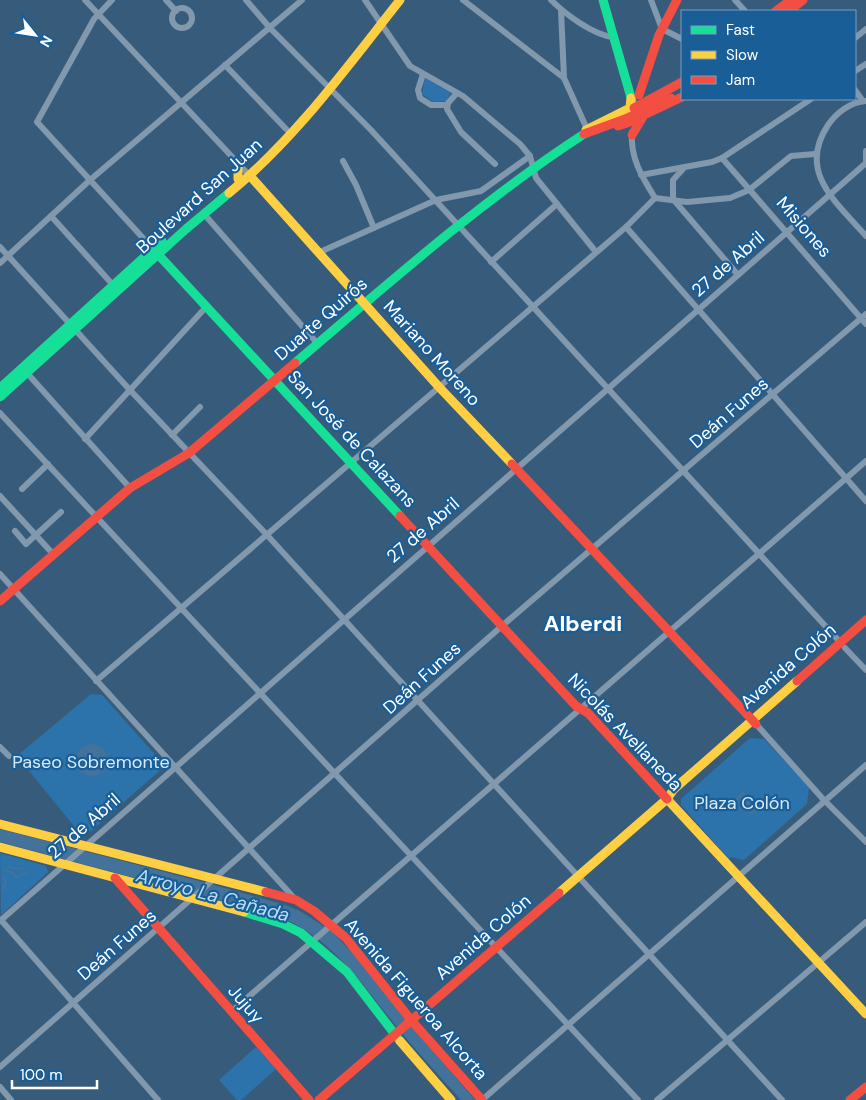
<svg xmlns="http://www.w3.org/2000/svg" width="866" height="1100" viewBox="0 0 866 1100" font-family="'DM Sans',sans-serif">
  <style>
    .green { fill: #2c73ac }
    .water { fill: #43729a }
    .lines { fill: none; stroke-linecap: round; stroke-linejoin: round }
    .stream { stroke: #43729a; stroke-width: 2 }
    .street { stroke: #8198ad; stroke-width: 6 }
    .fast { stroke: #16e098; stroke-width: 9 }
    .slow { stroke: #ffcf43; stroke-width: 9 }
    .jam { stroke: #f24e42; stroke-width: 9 }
    .jam-bridge { stroke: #f24e42; stroke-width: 9 }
    .labels { text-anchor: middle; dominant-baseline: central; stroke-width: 4.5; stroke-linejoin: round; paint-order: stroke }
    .street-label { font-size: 18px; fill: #fff; stroke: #1a5e98 }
    .park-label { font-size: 18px; fill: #d5ebfb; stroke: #1a5e98 }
    .water-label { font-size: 19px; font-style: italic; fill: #bbddf7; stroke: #1a5e98 }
    .district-label { font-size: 22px; font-weight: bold; fill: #fff; stroke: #1a5e98 }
  </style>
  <rect width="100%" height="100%" fill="#375c7b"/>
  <g class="green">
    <path d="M425 78 451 93 446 101 433 102 422 94Z"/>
    <path d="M91 694 102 695 165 766 91 831H78L17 756Z"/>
    <path d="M750 738 764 739 809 787 807 804 744 860 731 857 729 859 681 805V799Z"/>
    <path d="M0 853 46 866 48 872 1 915Z"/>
    <path d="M256 1047 276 1069 241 1100H237L219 1080Z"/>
  </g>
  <g class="water">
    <circle cx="92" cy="760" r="16"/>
    <path d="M743 791 757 806 755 813H748L736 799Z"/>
    <path d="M0 829 207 883 285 905 300 911 333 932 375 978 400 1013 475 1100H461C438 1074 414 1049 393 1022 358 979 329 935 275 915L0 842Z"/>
  </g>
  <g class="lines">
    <g class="stream">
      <path d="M8 867 24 869"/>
      <path d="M5 871 11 872 16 877 26 873"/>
      <path d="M3 877 6 881 3 890"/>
    </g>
    <g class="street">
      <path d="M85 0 251 177"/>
      <path d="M112 0 94 19 37 122 153 249"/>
      <path d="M166 0 176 11"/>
      <path d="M246 0 270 28 371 130 840 642"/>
      <path d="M365 0 410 66 463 96 520 144 530 156 536 178 596 252"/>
      <path d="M463 0 564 78 587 129"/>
      <path d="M551 0C565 14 593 35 613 37"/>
      <path d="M651 0 662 29 682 39"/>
      <path d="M735 0 745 11"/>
      <circle cx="182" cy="18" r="10"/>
      <path d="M561 10 564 78"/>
      <path d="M855 38 866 29"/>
      <path d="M225 65 286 129"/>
      <path d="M855 71 866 64"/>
      <path d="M423 74 418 90 420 98 431 105H447"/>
      <path d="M855 90 863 101"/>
      <path d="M457 93 448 103 447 109 461 132 495 164"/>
      <path d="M866 101C851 102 837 112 828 125 797 172 836 202 866 236"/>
      <path d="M632 132C630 158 642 177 655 198"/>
      <path d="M866 151V160"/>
      <path d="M722 158 866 324"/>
      <path d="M343 161 356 185 374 228"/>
      <path d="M641 175 712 162 722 158 811 99"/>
      <path d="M673 199 738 275"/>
      <path d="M673 199V180L683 169"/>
      <path d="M204 214 317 343"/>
      <path d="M51 216 113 285"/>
      <path d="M626 227 866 501"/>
      <path d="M0 247 129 389 267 535 782 1100"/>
      <path d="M320 252 436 200 481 191 530 156"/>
      <path d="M491 262 557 204"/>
      <path d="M0 263 90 180 302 0"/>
      <path d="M27 373 130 488"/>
      <path d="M0 413 638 1100"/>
      <path d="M172 435 200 407"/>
      <path d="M85 439 207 306"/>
      <path d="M22 489 48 464"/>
      <path d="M0 496 54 555"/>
      <path d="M15 531 26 544 61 512"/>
      <path d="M0 574 295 899"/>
      <path d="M845 648 866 670"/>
      <path d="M96 681 626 227 655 198 687 202 730 198 749 190 791 156 815 154"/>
      <path d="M756 724 823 799 866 842"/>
      <path d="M0 747 9 756"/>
      <path d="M1 920 158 1100"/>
      <path d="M0 921 866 163"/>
      <path d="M231 1012 866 461"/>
      <path d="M0 1067 503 625 866 314"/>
      <path d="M0 1087 11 1100"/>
      <path d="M482 1100 866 765"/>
      <path d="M657 1100 866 922"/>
    </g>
    <g class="fast">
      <path d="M603 0 634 108"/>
      <path d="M154 250 400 516"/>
      <path d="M295 363C389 283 481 201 584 134"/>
      <path d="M0 388 162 241"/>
      <path d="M0 397 186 229 229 193"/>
      <path d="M244 912 283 924 301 933 347 972 400 1041"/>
    </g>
    <g class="slow">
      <path d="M586 130 630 108 631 98"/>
      <path d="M238 163V179"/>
      <path d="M251 177 439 387 512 464"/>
      <path d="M229 193C295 139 347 67 400 0"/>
      <path d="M667 799 866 1014"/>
      <path d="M0 824 266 892"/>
      <path d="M0 847 244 912"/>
      <path d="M559 893 667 799 674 789 797 681"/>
      <path d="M400 1041 451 1100"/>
    </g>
    <g class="jam">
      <path d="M776 11 791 0"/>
      <path d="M789 11 803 0"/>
      <path d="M639 95 659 35 677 0"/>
      <path d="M634 108 682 82"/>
      <path d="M618 126 633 121"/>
      <path d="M632 135 644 115 682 97"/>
      <path d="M512 464 756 724"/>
      <path d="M400 516 576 706 588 713 667 799"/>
      <path d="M0 601 130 488 189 453 295 363"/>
      <path d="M797 681 866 620"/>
      <path d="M115 878 309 1100"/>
      <path d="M266 892 296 900 314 911 346 938 411 1020 482 1100"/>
      <path d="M319 1100 559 893"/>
      <path d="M850 1100 866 1087"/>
    </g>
    <path class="jam-bridge" d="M584 134 625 119 671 98"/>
  </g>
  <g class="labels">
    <g class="street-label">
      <text transform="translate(199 196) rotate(-42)">Boulevard San Juan</text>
      <text transform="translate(804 227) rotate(49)">Misiones</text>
      <text transform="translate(728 264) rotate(-41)">27 de Abril</text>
      <text transform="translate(321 319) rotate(-41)">Duarte Quirós</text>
      <text transform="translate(432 353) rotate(48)">Mariano Moreno</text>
      <text transform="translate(729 413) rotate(-41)">Deán Funes</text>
      <text transform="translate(352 439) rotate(47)">San José de Calazans</text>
      <text transform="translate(423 530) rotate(-41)">27 de Abril</text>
      <text transform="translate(788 666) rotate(-41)">Avenida Colón</text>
      <text transform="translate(422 678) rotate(-42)">Deán Funes</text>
      <text transform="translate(625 732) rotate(46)">Nicolás Avellaneda</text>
      <text transform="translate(84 826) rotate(-41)">27 de Abril</text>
      <text transform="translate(483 937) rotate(-41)">Avenida Colón</text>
      <text transform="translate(117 945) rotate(-41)">Deán Funes</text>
      <text transform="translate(416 999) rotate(49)">Avenida Figueroa Alcorta</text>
      <text transform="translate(246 1004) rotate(49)">Jujuy</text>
    </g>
    <g class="park-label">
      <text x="91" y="762">Paseo Sobremonte</text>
      <text x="742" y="803">Plaza Colón</text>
    </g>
    <g class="water-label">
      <text transform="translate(213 895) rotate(15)">Arroyo La Cañada</text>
    </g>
    <g class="district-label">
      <text x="583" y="623">Alberdi</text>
    </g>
  </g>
  <rect x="681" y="10" width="175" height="90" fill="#1a5e98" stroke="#769ec1"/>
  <rect x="691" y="26" width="25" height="8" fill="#16e098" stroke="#769ec1"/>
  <text x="726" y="35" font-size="15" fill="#ffffff">Fast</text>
  <rect x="691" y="51" width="25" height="8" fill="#ffcf43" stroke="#769ec1"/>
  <text x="726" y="60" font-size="15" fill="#ffffff">Slow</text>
  <rect x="691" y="76" width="25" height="8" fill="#f24e42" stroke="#769ec1"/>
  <text x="726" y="85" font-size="15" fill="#ffffff">Jam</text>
  <g transform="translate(35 35) rotate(120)" stroke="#1a5e98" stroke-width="4" paint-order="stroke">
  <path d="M0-4L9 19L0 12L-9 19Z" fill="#ffffff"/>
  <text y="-8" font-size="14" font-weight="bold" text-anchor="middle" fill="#ffffff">N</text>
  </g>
  <path d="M12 1080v8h85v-8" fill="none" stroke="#ffffff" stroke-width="2.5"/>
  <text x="20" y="1080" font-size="15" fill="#ffffff" stroke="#1a5e98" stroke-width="4" paint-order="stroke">100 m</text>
</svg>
